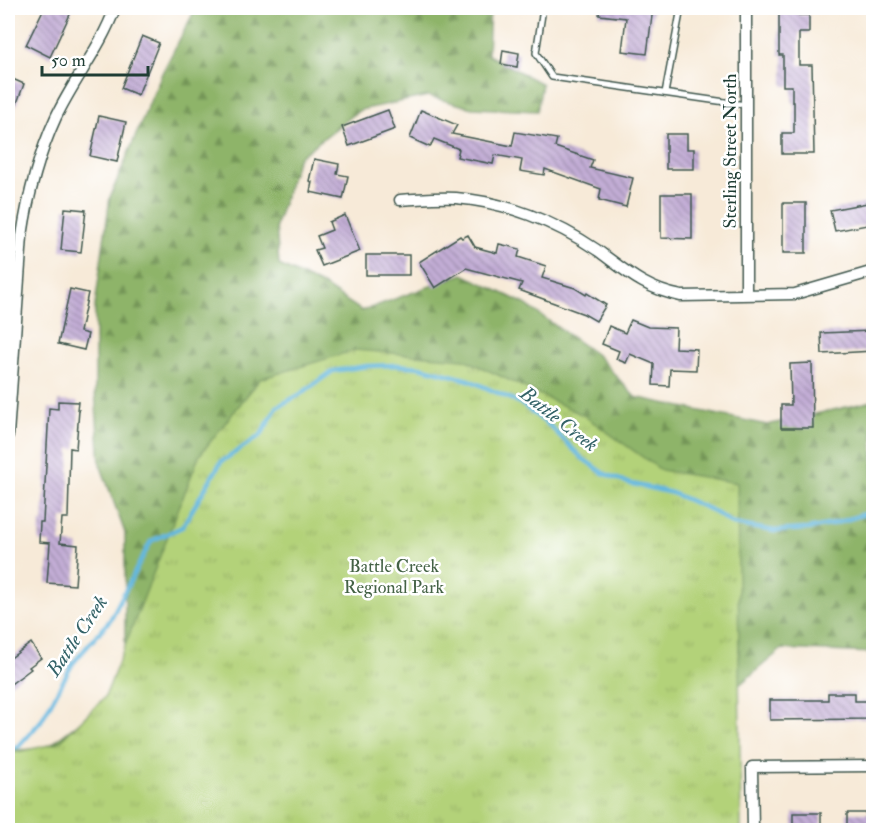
<svg xmlns="http://www.w3.org/2000/svg" width="881" height="838" viewBox="0 0 881 838" font-family="'IM FELL Double Pica',serif">
  <style>
    .forest { fill: url(#forest-firs); stroke: #56784e; stroke-width: 1.5 }
    .park { fill: url(#park-tufts); stroke: #698856; stroke-width: 1.5 }
    .lines { fill: none; stroke-linecap: round; stroke-linejoin: round }
    .stream { stroke: #63b7df; stroke-width: 4.5 }
    .building { fill: url(#building-back-hatch) }
    .lane-casing { stroke: #3f574d; stroke-width: 8 }
    .street-casing { stroke: #3f574d; stroke-width: 13 }
    .lane { stroke: #fff; stroke-width: 5 }
    .street { stroke: #fff; stroke-width: 10 }
    .labels { text-anchor: middle; dominant-baseline: central; stroke-width: 5; stroke-linejoin: round; paint-order: stroke }
    .street-label { font-size: 18px; fill: #1f3d34; stroke: #fff }
    .park-label { font-size: 18px; fill: #446245; stroke: #fff }
    .water-label { font-size: 20px; font-style: italic; fill: #336267; stroke: #fff }
  </style>
  <defs>
    <pattern id="forest-firs" width="22" height="20" patternUnits="userSpaceOnUse" patternTransform="scale(1.5)"><rect width="22" height="20" fill="#8eb469"/><path d="M5 1l3.5 6h-7zM16 11l3.5 6h-7z" fill="#739457"/></pattern>
    <pattern id="park-tufts" width="24" height="20" patternUnits="userSpaceOnUse" patternTransform="scale(1.5)"><rect width="24" height="20" fill="#b3d279"/><path d="M3 7l-1-3M5 7V3M7 7l1-3M15 17l-1-3M17 17v-4M19 17l1-3" fill="none" stroke="#9ab569"/></pattern>
    <pattern id="building-back-hatch" width="6" height="6" patternUnits="userSpaceOnUse" patternTransform="scale(1.5)"><rect width="6" height="6" fill="#c3add6"/><path d="M-1 5l2 2M0 0l6 6M5-1l2 2" fill="none" stroke="#9e8eae"/></pattern>
  </defs>
  <rect width="100%" height="100%" fill="#fff"/>
  <filter id="ink" filterUnits="userSpaceOnUse"><feTurbulence type="fractalNoise" baseFrequency=".0167" numOctaves="2"/><feDisplacementMap in="SourceGraphic" scale="12" xChannelSelector="R" yChannelSelector="G"/><feConvolveMatrix kernelMatrix="1 2 1 2 8 2 1 2 1" color-interpolation-filters="sRGB"/></filter>
  <filter id="wash" filterUnits="userSpaceOnUse"><feTurbulence type="fractalNoise" baseFrequency=".008" numOctaves="4" result="noise"/><feDisplacementMap in="SourceGraphic" scale="24" xChannelSelector="R" yChannelSelector="G"/><feGaussianBlur stdDeviation="1.35" result="paint"/><feColorMatrix in="noise" values="0 0 0 0 0 0 0 0 0 0 0 0 0 0 0 0 0 1.4 0 .05"/><feComposite in="paint" operator="in"/></filter>
  <g filter="url(#wash)">
    <rect width="100%" height="100%" fill="#f7ead8"/>
    <path class="forest" d="M196 8H490L488 55 542 84 537 111 472 108 428 96 360 110 298 158 276 225 279 265 324 286 362 311 463 274 525 304 598 356 635 397 767 425 873 401V653L782 649 738 686 8 830V750L45 749 102 705 125 648V533L100 464 95 391V306L110 197 162 73Z"/>
    <path class="park" d="M355 350 464 359 583 415 661 470 737 483 741 830H8V754L58 743 105 697 199 456 260 379Z"/>
    <g class="lines">
      <path class="stream" d="M8 749 19 746 41 721 73 663 110 620 151 541 182 527 221 462 261 435 277 407 299 395 333 371 367 366 397 365 420 367 469 380 520 403 550 426 582 458 603 473 628 483 672 493 711 510 733 524 774 531 808 529 833 524 874 511"/>
    </g>
    <g id="blocks">
      <g class="building">
        <path d="M44 8H73L50 57 26 45Z"/>
        <path d="M600 8H653L647 54 622 51 626 18 599 15Z"/>
        <path d="M779 8H799V15H809V33H799V65H812L814 154H782V133H794V102H792V86H783V55H779Z"/>
        <path d="M142 36 159 43 138 95 121 88Z"/>
        <path d="M503 50 519 53 517 67 501 64Z"/>
        <path d="M8 77 24 84 9 125H8Z"/>
        <path d="M388 110 395 129 349 146 342 127Z"/>
        <path d="M421 110 457 125 452 134 512 146 515 132 557 139 555 147 593 160 590 168 633 178 626 207 599 200 601 189 545 169 544 175 520 171 522 160 495 155 493 164 457 157 459 149 434 139 430 147 410 138Z"/>
        <path d="M99 116 126 122 117 162 90 156Z"/>
        <path d="M666 134H687V149H694V169H666Z"/>
        <path d="M314 159 339 164 337 174 348 176 343 199 310 192 312 182 309 181Z"/>
        <path d="M661 194H692V239L661 238Z"/>
        <path d="M873 202V224L835 231 830 210Z"/>
        <rect x="783" y="203" width="23" height="50"/>
        <path d="M65 208 86 210 81 252 61 250Z"/>
        <path d="M345 215 360 251 322 266 315 250 322 248 317 236 332 230 329 222Z"/>
        <path d="M468 235 475 247 497 253 499 244 520 249 518 257 546 266 542 278 575 288 586 295 587 293 606 305 596 321 584 314 519 290 522 283 466 268 435 288 419 262 460 236 462 238Z"/>
        <rect x="366" y="255" width="43" height="20"/>
        <path d="M70 289 88 293 80 332 88 334 84 350 58 344Z"/>
        <path d="M631 320 648 327 676 328 675 348 697 349 696 370 670 369 669 386 653 385 654 364 630 354 626 363 616 359 619 351 602 344 609 326 625 333Z"/>
        <path d="M872 331 873 351 822 354 821 333Z"/>
        <path d="M812 363 813 428H781V405H791L790 364Z"/>
        <path d="M58 401 78 402 77 410H79L76 449 70 448 68 518H62L60 543 78 545 75 585 47 583 50 543 39 542 40 522H43L49 408 58 409Z"/>
        <path d="M31 643 41 658 29 667 31 669 8 686V660Z"/>
        <path d="M828 693H855V701H873V719L770 720V700H828Z"/>
        <rect x="793" y="813" width="28" height="17"/>
        <rect x="847" y="813" width="26" height="18"/>
      </g>
    </g>
  </g>
  <g filter="url(#ink)">
    <use href="#blocks" fill-opacity="0" stroke="#3f574d" stroke-width="1.5"/>
    <g class="lines">
      <defs>
        <g id="lane">
          <path d="M543 8 536 53 552 77 746 105"/>
          <path d="M665 93 681 8"/>
        </g>
        <g id="street">
          <path d="M746 8V294"/>
          <path d="M400 200C419 199 438 197 456 198 506 202 556 222 597 250 626 271 645 289 681 296L795 294 874 271"/>
          <path d="M8 435 22 236C28 195 39 154 56 117 74 79 101 47 115 8"/>
          <path d="M753 830 752 767 874 766"/>
        </g>
      </defs>
      <use href="#lane" class="lane-casing"/>
      <use href="#street" class="street-casing"/>
      <use href="#lane" class="lane"/>
      <use href="#street" class="street"/>
    </g>
  </g>
  <g class="labels">
    <g class="street-label">
      <text transform="translate(730 151) rotate(-90)">Sterling Street North</text>
    </g>
    <g class="park-label">
      <text x="394" y="566">Battle Creek<tspan x="394" dy="21">Regional Park</tspan></text>
    </g>
    <g class="water-label">
      <text transform="translate(559 419) rotate(38)">Battle Creek</text>
      <text transform="translate(77 636) rotate(-56)">Battle Creek</text>
    </g>
  </g>
  <rect width="881" height="838" fill="none" stroke="#fff" stroke-width="30"/>
  <path d="M42 66v9h106v-9" fill="none" stroke="#1f3d34" stroke-width="3"/>
  <text x="51" y="66" font-size="18" fill="#1f3d34" stroke="#ffffff" stroke-width="4.5" paint-order="stroke">50 m</text>
</svg>
